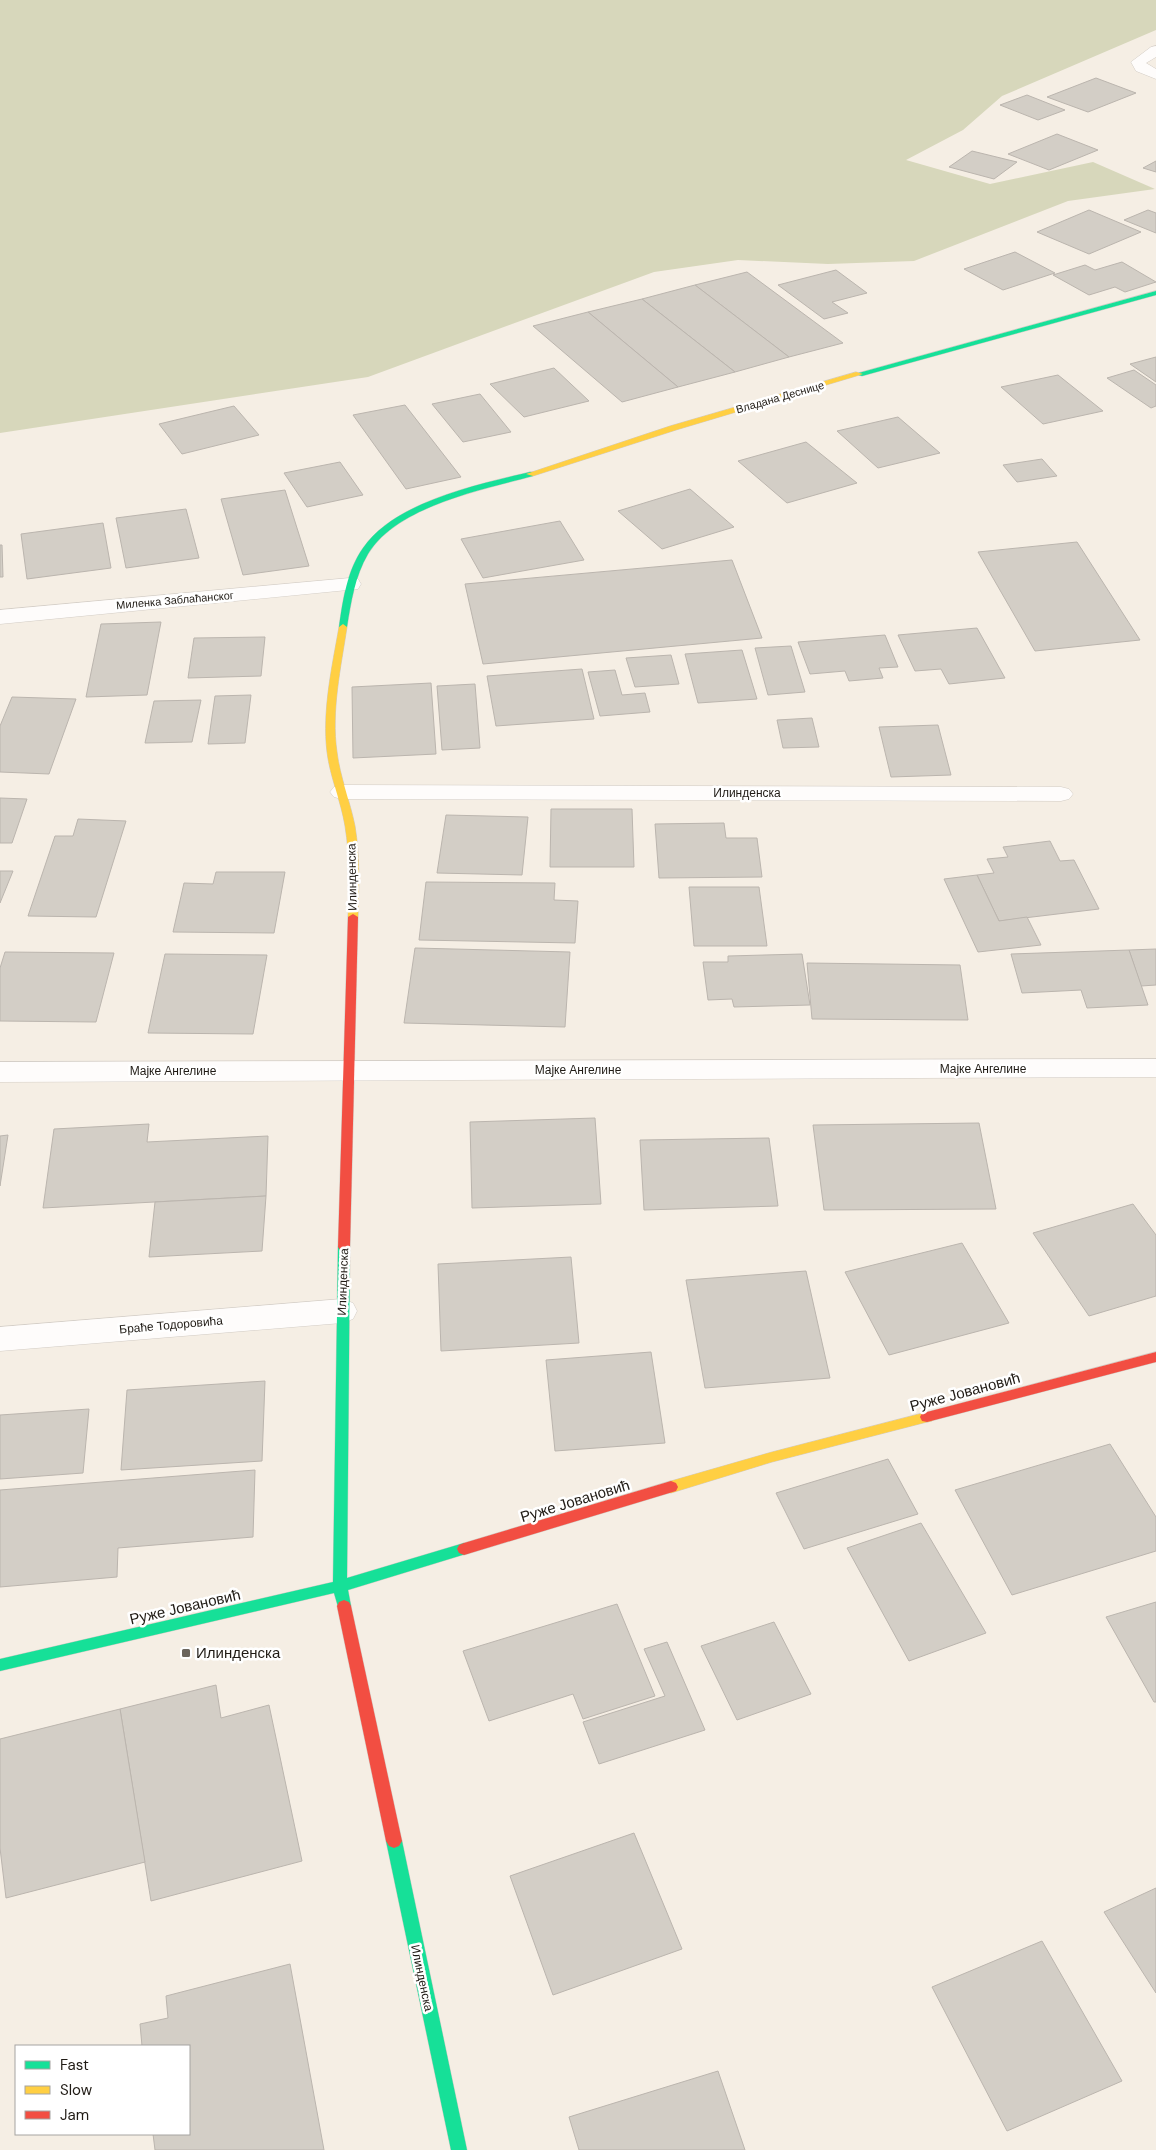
<svg xmlns="http://www.w3.org/2000/svg" width="1156" height="2150" viewBox="0 0 1156 2150" font-family="'DM Sans',sans-serif">
  <style>
    .forest { fill: #d7d7bb }
    .building { fill: #d3cec6; stroke: #bbb5ae }
    .lines { fill: none; stroke-linecap: round; stroke-linejoin: round }
    .street-casing { stroke: #d2ccc5; stroke-width: 1 }
    .fast-casing { stroke: #d2ccc5; stroke-width: 1 }
    .slow-casing { stroke: #d2ccc5; stroke-width: 1 }
    .jam-casing { stroke: #d2ccc5; stroke-width: 1 }
    .street { fill: #fefcfb; fill-rule: evenodd }
    .fast { fill: #16e098; fill-rule: evenodd }
    .slow { fill: #ffcf43; fill-rule: evenodd }
    .jam { fill: #f24e42; fill-rule: evenodd }
    .poi-dot { fill: #6b655d; stroke: #fff; stroke-width: 2 }
    .labels { text-anchor: middle; dominant-baseline: central; stroke-width: 5; stroke-linejoin: round; paint-order: stroke }
    .far-street-label { font-size: 11px; fill: #201b15; stroke: #fff }
    .street-label { font-size: 12px; fill: #201b15; stroke: #fff }
    .near-street-label { font-size: 15px; fill: #201b15; stroke: #fff }
    .near-poi-label { font-size: 15px; fill: #201b15; stroke: #fff; text-anchor: start }
  </style>
  <rect width="100%" height="100%" fill="#f5eee4"/>
  <path class="forest" d="M0 0H1156V30L1002 96 963 130 906 160 990 184 1093 162 1155 189 1068 201 914 261 828 264 738 260 654 272 368 377 0 433Z"/>
  <g class="building">
    <path d="M1096 78 1136 93 1088 112 1047 97Z"/>
    <path d="M1027 95 1065 110 1038 120 1000 105Z"/>
    <path d="M1057 134 1098 150 1049 170 1008 154Z"/>
    <path d="M972 151 1017 162 994 179 949 167Z"/>
    <path d="M1156 161V172L1143 168Z"/>
    <path d="M1089 210 1141 232 1089 254 1037 232Z"/>
    <path d="M1148 210 1156 213V233L1124 220Z"/>
    <path d="M1015 252 1055 273 1003 290 964 269Z"/>
    <path d="M1122 262 1156 282 1125 292 1115 287 1089 295 1053 275 1085 265 1095 270Z"/>
    <path d="M836 270 867 293 832 302 848 313 824 319 778 285Z"/>
    <path d="M747 272 843 343 789 357 695 285Z"/>
    <path d="M695 285 789 357 735 372 642 299Z"/>
    <path d="M642 299 735 372 678 387 588 312Z"/>
    <path d="M588 312 678 387 622 402 533 326Z"/>
    <path d="M1156 357V382L1130 364Z"/>
    <path d="M554 368 589 401 524 417 490 384Z"/>
    <path d="M1134 370 1156 385V406L1151 408 1107 378Z"/>
    <path d="M1058 375 1103 411 1043 424 1001 387Z"/>
    <path d="M480 394 511 432 463 442 432 404Z"/>
    <path d="M405 405 461 477 406 489 353 415Z"/>
    <path d="M234 406 259 435 182 454 159 424Z"/>
    <path d="M898 417 940 453 878 468 837 431Z"/>
    <path d="M806 442 857 483 787 503 738 461Z"/>
    <path d="M1042 459 1057 476 1017 482 1003 465Z"/>
    <path d="M340 462 363 495 307 507 284 473Z"/>
    <path d="M690 489 734 527 662 549 618 511Z"/>
    <path d="M285 490 309 566 243 575 221 499Z"/>
    <path d="M186 509 199 558 126 568 116 518Z"/>
    <path d="M560 521 584 560 483 578 461 539Z"/>
    <path d="M103 523 111 568 27 579 21 534Z"/>
    <path d="M1077 542 1140 640 1035 651 978 552Z"/>
    <path d="M0 545H2L3 577H0Z"/>
    <path d="M732 560 762 638 483 664 465 584Z"/>
    <path d="M161 622 147 695 86 697 101 624Z"/>
    <path d="M977 628 1005 678 949 684 941 669 915 671 898 635Z"/>
    <path d="M885 635 898 667 879 668 883 678 849 681 845 671 810 674 798 642Z"/>
    <path d="M265 637 261 676 188 678 194 638Z"/>
    <path d="M791 646 805 692 768 695 755 648Z"/>
    <path d="M742 650 757 699 698 703 685 654Z"/>
    <path d="M671 655 679 684 635 687 626 658Z"/>
    <path d="M582 669 594 719 496 726 487 676Z"/>
    <path d="M615 670 622 695 645 693 650 712 600 716 588 672Z"/>
    <path d="M431 683 436 754 353 758 352 687Z"/>
    <path d="M475 684 480 748 442 750 437 686Z"/>
    <path d="M251 695 245 743 208 744 215 696Z"/>
    <path d="M12 697 76 699 49 774 0 772V726Z"/>
    <path d="M201 700 192 742 145 743 154 701Z"/>
    <path d="M812 718 819 747 783 748 777 720Z"/>
    <path d="M938 725 951 775 891 777 879 727Z"/>
    <path d="M0 798 27 799 12 843H0Z"/>
    <path d="M551 809H632L634 867H550Z"/>
    <path d="M446 815 528 817 522 875 437 873Z"/>
    <path d="M78 819 126 821 96 917 28 916 55 836H73Z"/>
    <path d="M724 823 726 838H757L762 877 659 878 655 824Z"/>
    <path d="M1050 841 1060 861 1074 860 1099 909 999 921 977 875 994 873 987 859 1008 857 1003 847Z"/>
    <path d="M0 871H13L0 903Z"/>
    <path d="M216 872H285L274 933 173 932 184 883 213 884Z"/>
    <path d="M977 875 999 921 1027 917 1041 945 978 952 944 879Z"/>
    <path d="M426 882 555 883 554 900 578 901 575 943 419 940Z"/>
    <path d="M689 887H759L767 946H694Z"/>
    <path d="M415 948 570 952 565 1027 404 1023Z"/>
    <path d="M1156 949V985L1141 986 1129 950Z"/>
    <path d="M1129 950 1148 1005 1087 1008 1081 990 1022 993 1011 954Z"/>
    <path d="M5 952 114 953 96 1022 0 1021V968Z"/>
    <path d="M165 954 267 955 253 1034 148 1033Z"/>
    <path d="M802 954 810 1005 734 1007 732 999 708 1000 703 962H728V956Z"/>
    <path d="M807 963 960 965 968 1020 812 1019Z"/>
    <path d="M595 1118 601 1204 472 1208 470 1122Z"/>
    <path d="M979 1123 996 1209 824 1210 813 1125Z"/>
    <path d="M149 1124 147 1142 268 1136 266 1196 43 1208 54 1129Z"/>
    <path d="M8 1135 0 1186V1136Z"/>
    <path d="M769 1138 778 1206 644 1210 640 1140Z"/>
    <path d="M266 1196 262 1251 149 1257 155 1202Z"/>
    <path d="M1133 1204 1156 1235V1296L1089 1316 1033 1233Z"/>
    <path d="M962 1243 1009 1323 889 1355 845 1272Z"/>
    <path d="M571 1257 579 1343 441 1351 438 1264Z"/>
    <path d="M806 1271 830 1378 705 1388 686 1280Z"/>
    <path d="M651 1352 665 1443 555 1451 546 1360Z"/>
    <path d="M265 1381 262 1461 121 1470 127 1390Z"/>
    <path d="M89 1409 83 1473 0 1479V1415Z"/>
    <path d="M1110 1444 1156 1517V1551L1012 1595 955 1490Z"/>
    <path d="M888 1459 918 1514 804 1549 776 1493Z"/>
    <path d="M255 1470 253 1537 118 1548 117 1577 0 1587V1490Z"/>
    <path d="M921 1523 986 1633 909 1661 847 1548Z"/>
    <path d="M1156 1602V1702H1154L1106 1617Z"/>
    <path d="M617 1604 655 1696 583 1719 573 1694 489 1721 463 1651Z"/>
    <path d="M774 1622 811 1694 737 1720 701 1646Z"/>
    <path d="M667 1642 705 1730 599 1764 583 1722 665 1696 644 1649Z"/>
    <path d="M216 1685 221 1718 269 1705 302 1861 151 1901 120 1709Z"/>
    <path d="M120 1709 145 1862 6 1898 0 1848V1739Z"/>
    <path d="M634 1833 682 1949 553 1995 510 1876Z"/>
    <path d="M1156 1888V1993L1104 1912Z"/>
    <path d="M1042 1941 1122 2081 1007 2131 932 1987Z"/>
    <path d="M290 1964 324 2150H155L153 2134H189V2046H142L140 2024 168 2018 166 1996Z"/>
    <path d="M718 2071 745 2150H579L569 2117Z"/>
  </g>
  <g class="lines">
    <defs>
      <g id="street">
        <path d="M1156 46V57L1146 63 1156 69V79L1136 71 1131 62 1151 47Z"/>
        <path d="M350 578 358 579 361 584 358 589 0 624V610Z"/>
        <path d="M342 785 1061 787 1069 789 1073 794 1069 799 1061 801 342 799 334 797 330 792 334 787Z"/>
        <path d="M1156 1059V1077L0 1082V1062Z"/>
        <path d="M342 1299 353 1303 357 1311 353 1319 342 1323 0 1351V1327Z"/>
      </g>
      <g id="fast">
        <path d="M1156 291V295L862 376 855 374Z"/>
        <path d="M530 472H533V476C482 490 397 506 368 554 355 576 351 602 347 627L343 630 340 629 339 627C343 599 347 571 363 548 394 502 479 484 530 472Z"/>
        <path d="M344 1242 348 1244 350 1247 347 1578 464 1543 469 1545 471 1549 469 1553 348 1590 351 1606 349 1610 344 1612 339 1610 334 1593 0 1671V1659L333 1582 338 1247 340 1244Z"/>
        <path d="M394 1834 399 1836 402 1841 467 2150H451L386 1841 389 1836Z"/>
      </g>
      <g id="slow">
        <path d="M856 372 863 374 676 430 533 476 526 474 670 426Z"/>
        <path d="M343 624 347 627C341 667 331 711 337 752 340 777 350 801 355 826 360 856 359 887 358 917L353 920 348 917C349 887 350 856 345 826 341 801 330 777 327 752 322 711 332 667 339 627Z"/>
        <path d="M927 1412 932 1413 934 1417 932 1421 927 1422 772 1462 671 1493 666 1491 664 1487 666 1483 671 1481 772 1452Z"/>
      </g>
      <g id="jam">
        <path d="M353 914 358 917 350 1247 348 1250H340L338 1247 348 917Z"/>
        <path d="M1156 1352V1362L927 1422 922 1421 920 1417 922 1413 927 1412Z"/>
        <path d="M671 1481 676 1483 678 1487 676 1491 464 1555 459 1553 457 1549 459 1545 464 1543Z"/>
        <path d="M344 1600 349 1602 351 1606 402 1841 399 1846 394 1848 389 1846 386 1841 337 1606 339 1602Z"/>
      </g>
    </defs>
    <use href="#street" class="street-casing"/>
    <use href="#fast" class="fast-casing"/>
    <use href="#slow" class="slow-casing"/>
    <use href="#jam" class="jam-casing"/>
    <use href="#street" class="street"/>
    <use href="#fast" class="fast"/>
    <use href="#slow" class="slow"/>
    <use href="#jam" class="jam"/>
  </g>
  <rect class="poi-dot" x="181" y="1648" width="10" height="10" rx="2.5"/>
  <g class="labels">
    <g class="far-street-label">
      <text transform="translate(780 397) rotate(-16)">Владана Деснице</text>
      <text transform="translate(175 600) rotate(-5)">Миленка Заблаћанског</text>
    </g>
    <g class="street-label">
      <text x="747" y="793">Илинденска</text>
      <text transform="translate(352 877) rotate(-91)">Илинденска</text>
      <text x="983" y="1069">Мајке Ангелине</text>
      <text x="578" y="1070">Мајке Ангелине</text>
      <text x="173" y="1071">Мајке Ангелине</text>
      <text transform="translate(343 1282) rotate(-88)">Илинденска</text>
      <text transform="translate(171 1325) rotate(-5)">Браће Тодоровића</text>
      <text transform="translate(422 1978) rotate(78)">Илинденска</text>
    </g>
    <g class="near-street-label">
      <text transform="translate(965 1392) rotate(-15)">Руже Јовановић</text>
      <text transform="translate(575 1501) rotate(-17)">Руже Јовановић</text>
      <text transform="translate(185 1607) rotate(-13)">Руже Јовановић</text>
    </g>
    <g class="near-poi-label">
      <text x="196" y="1653">Илинденска</text>
    </g>
  </g>
  <rect x="15" y="2045" width="175" height="90" fill="#ffffff" stroke="#a6a4a1"/>
  <rect x="25" y="2061" width="25" height="8" fill="#16e098" stroke="#a6a4a1"/>
  <text x="60" y="2070" font-size="15" fill="#201b15">Fast</text>
  <rect x="25" y="2086" width="25" height="8" fill="#ffcf43" stroke="#a6a4a1"/>
  <text x="60" y="2095" font-size="15" fill="#201b15">Slow</text>
  <rect x="25" y="2111" width="25" height="8" fill="#f24e42" stroke="#a6a4a1"/>
  <text x="60" y="2120" font-size="15" fill="#201b15">Jam</text>
</svg>
